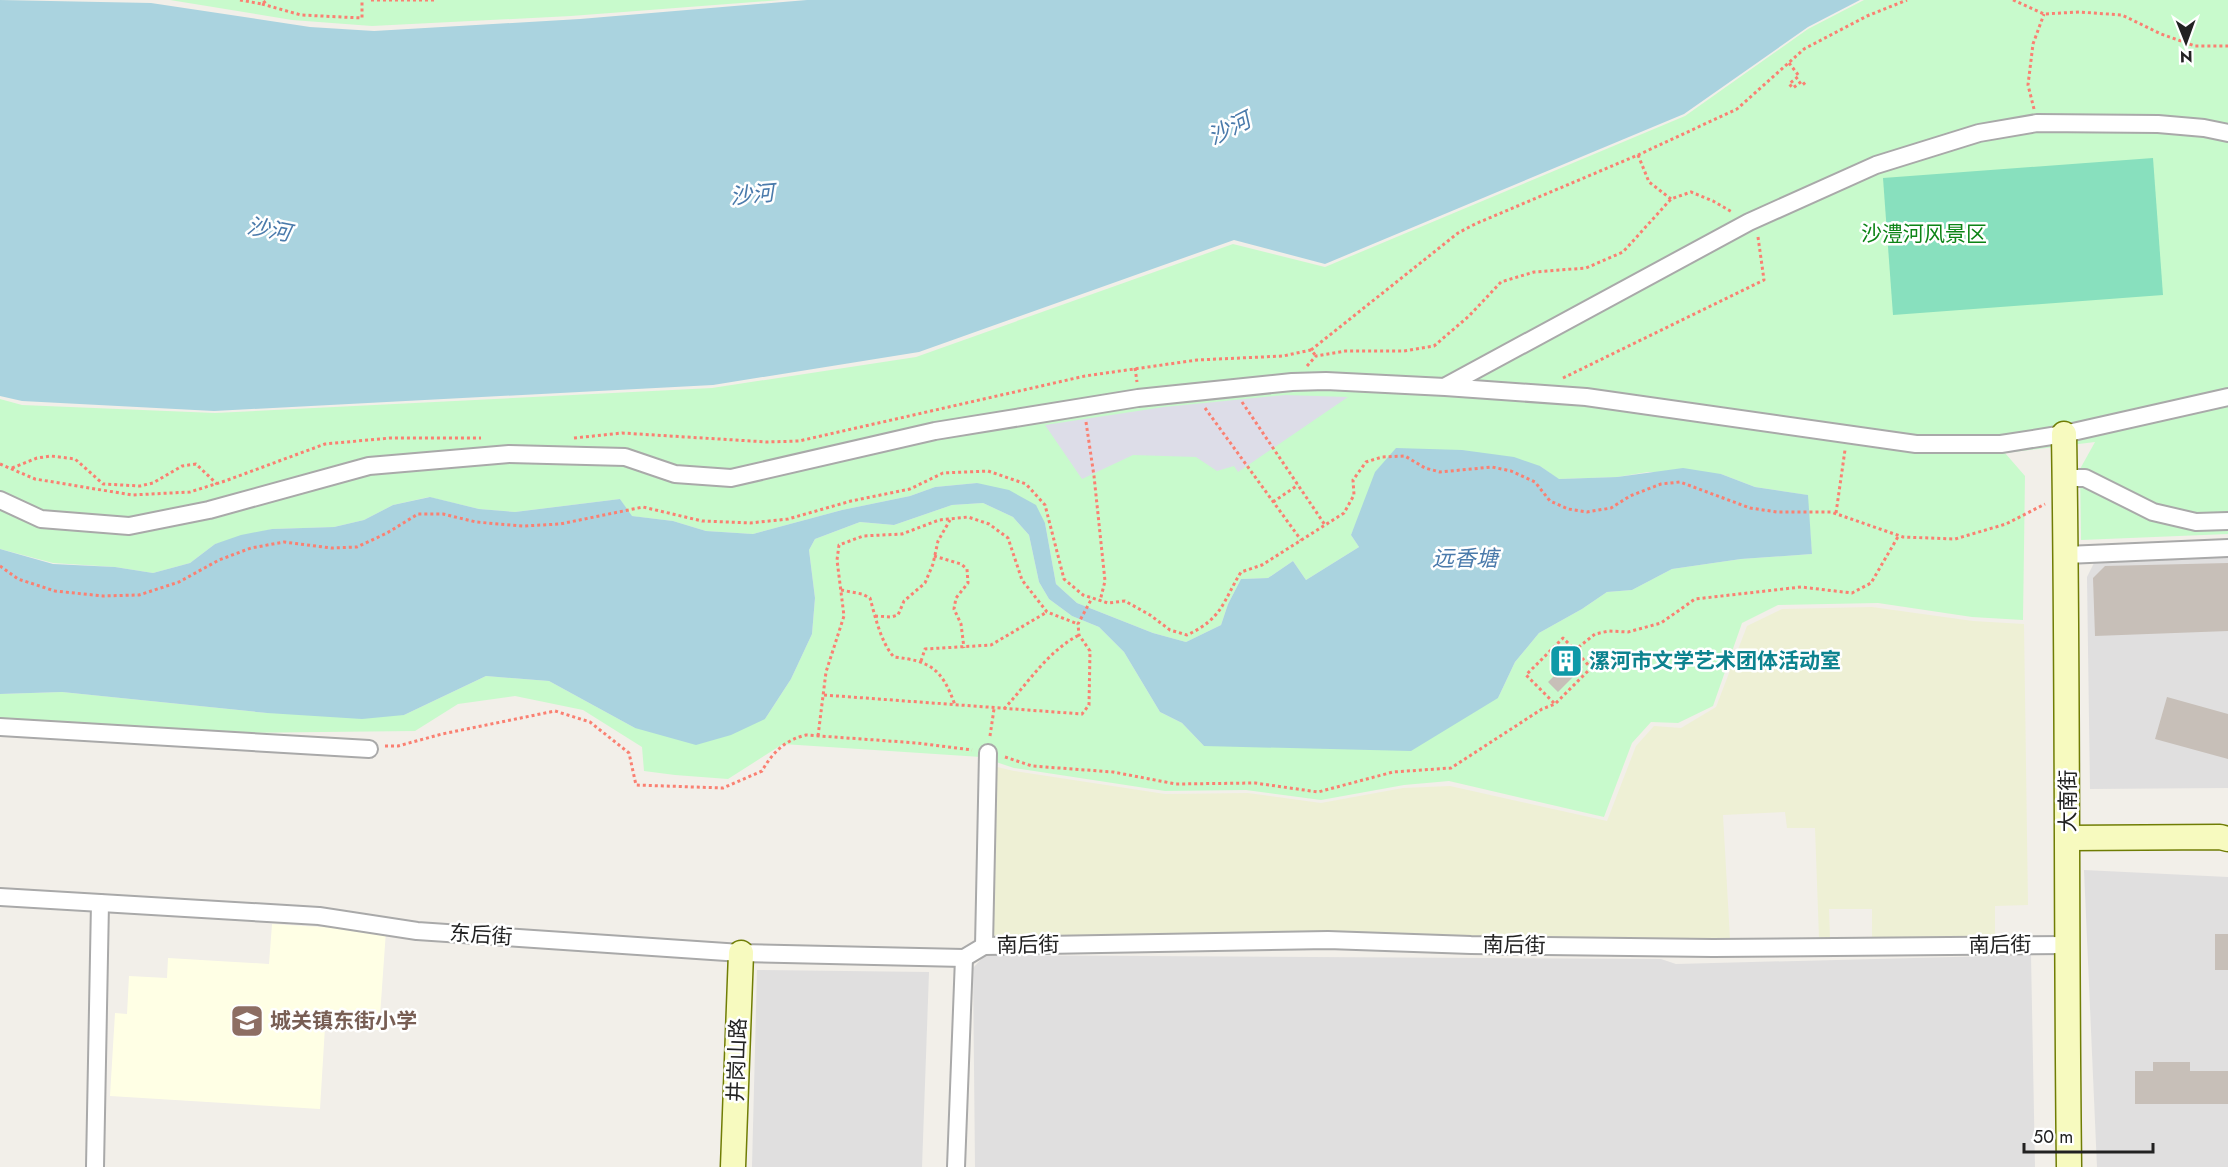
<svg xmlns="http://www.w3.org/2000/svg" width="2228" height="1167" viewBox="0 0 2228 1167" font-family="Jost,'Noto Sans SC',sans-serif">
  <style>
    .residential { fill: #e0dfdf }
    .education { fill: #ffffe5 }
    .farmland { fill: #eef0d5 }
    .park { fill: #c8facc }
    .pitch { fill: #88e0be }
    .plaza { fill: #dddde8 }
    .water { fill: #aad3df }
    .building { fill: #c7bfb8 }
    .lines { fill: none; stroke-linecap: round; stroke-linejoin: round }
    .street-casing { stroke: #a9a9a9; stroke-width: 20 }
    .secondary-casing { stroke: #707d05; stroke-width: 27 }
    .path { stroke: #fa8072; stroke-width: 3; stroke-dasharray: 3 3; stroke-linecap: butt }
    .street { stroke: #fff; stroke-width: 16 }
    .secondary { stroke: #f7fabf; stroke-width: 24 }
    .labels { text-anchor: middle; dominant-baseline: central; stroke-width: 5; stroke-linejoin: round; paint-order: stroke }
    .park-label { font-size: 21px; fill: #0c8416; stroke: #fff }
    .culture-label { font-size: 21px; font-weight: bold; fill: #0d838f; stroke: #fff; text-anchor: start }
    .street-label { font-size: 21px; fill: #222; stroke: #fff }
    .education-label { font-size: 21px; font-weight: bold; fill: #785e54; stroke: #fff; text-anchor: start }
    .water-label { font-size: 22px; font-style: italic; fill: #4a7aab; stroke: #fff }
  </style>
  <rect width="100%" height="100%" fill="#f2efe9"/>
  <g class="residential">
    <path d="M2228 555V788L2090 789 2087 577 2095 561Z"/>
    <path d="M2084 870 2228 877V1167H2097Z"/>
    <path d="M985 955 1661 959 1676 964 2031 955 2035 1167H975L973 968Z"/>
    <path d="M757 970 929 972 922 1167H752Z"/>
  </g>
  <path class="education" d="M272 924 386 931 379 1030 325 1027 320 1109 110 1096 115 1013 127 1014 129 976 167 978 168 958 269 964Z"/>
  <path class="farmland" d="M1872 607 1973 621 2024 624 2028 905 1995 906V936L1872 939V909H1829L1830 938H1819L1815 828H1787L1785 812 1723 815 1730 939 992 937 993 766 1014 771 1165 794 1248 793 1321 803 1403 788 1450 786 1607 821 1636 746 1654 726 1681 728 1716 707 1747 626 1782 609Z"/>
  <g class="park">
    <path d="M170 0H780L571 16 372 26 292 20Z"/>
    <path d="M1864 0H2228V534L2081 540 2080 469 2095 442 2005 453 2025 476 2023 620 1972 617 1878 603 1778 605 1742 623 1713 706 1678 723 1651 722 1632 743 1604 817 1449 781 1404 785 1321 800 1246 790 1165 791 1014 768 981 757 783 744 728 779 675 775 644 771 642 747 583 710 515 696 458 704 415 731 231 733 0 719V694L62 692 267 713 404 715 486 676 549 681 635 728 765 719 791 679 812 634 815 598 809 550 815 539 860 522 894 525 952 505 983 503 1013 517 1029 535 1039 582 1049 599 1072 616 1099 627 1124 652 1160 712 1182 723 1204 746 1498 698 1515 662 1539 633 1582 609 1607 592 1632 590 1672 569 1741 559 1812 554 1807 495 1755 487 1721 474 1648 472 1617 477 1558 479 1540 466 1360 514 1351 535 1359 547 1306 580 1293 561 1268 578 1241 579 1228 604 1221 625 1186 642 1153 633 1077 603 1056 584 1045 523 977 483 935 487 910 496 842 510 753 534 706 531 673 521 631 516 620 499 515 512 479 509 429 497 393 505 364 520 334 527 272 529 215 544 190 563 153 573 115 567 53 563 0 549V399L22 405 215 413 712 388 916 357 1233 244 1325 267 1685 116 1808 29Z"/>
  </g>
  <path class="pitch" d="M2153 158 2163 295 1893 315 1883 178Z"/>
  <path class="plaza" d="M1285 395 1348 397 1238 472 1234 466 1217 471 1196 457 1133 455 1082 479 1045 425 1164 407Z"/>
  <g class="water">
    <path d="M0 0 151 3 310 27 374 31 580 19 807 0H1860L1808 27 1684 114 1325 264 1234 240 919 352 713 385 214 411 22 401 0 396Z"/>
    <path d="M1396 448 1462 450 1514 457 1540 466 1559 479 1617 477 1683 468 1721 474 1755 487 1808 495 1812 554 1741 559 1672 569 1632 590 1607 592 1582 609 1539 633 1515 662 1498 698 1411 751 1204 746 1182 723 1160 712 1124 652 1099 627 1072 616 1049 599 1039 582 1029 535 1013 517 983 503 952 505 894 525 860 522 815 539 809 550 815 598 812 634 791 679 765 719 731 735 696 745 635 728 549 681 486 676 404 715 362 719 267 713 62 692 0 694V549L53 564 115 567 153 573 190 563 215 544 241 535 272 529 334 527 364 520 393 505 430 497 479 509 515 512 620 499 632 516 673 521 706 531 753 534 842 510 910 496 935 487 977 483 1009 490 1036 505 1045 523 1056 584 1077 603 1153 633 1186 642 1221 625 1228 604 1241 579 1268 578 1293 561 1306 580 1359 547 1351 535 1375 472Z"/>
  </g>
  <g class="building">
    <path d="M2228 563V631L2095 636 2093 578 2105 566Z"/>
    <path d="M1560 645 1583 667 1558 692 1548 682 1562 668 1549 656Z"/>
    <path d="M2167 697 2228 714V759L2155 739Z"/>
    <rect x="2215" y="934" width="13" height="36"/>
    <path d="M2153 1062H2190V1071H2228V1104H2135V1071H2153Z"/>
  </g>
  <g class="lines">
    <defs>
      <g id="street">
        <path d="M1446 386 1749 222 1876 165 1979 133 2037 123 2158 124 2204 128 2228 133"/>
        <path d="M2065 478H2085L2153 512 2196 522 2228 521"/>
        <path d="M0 500 41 519 129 526 209 510 369 466 509 454 625 457 675 474 731 478 935 431 1138 398 1292 382 1326 381 1445 387 1586 397 1916 444H2001L2064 434 2228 397"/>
        <path d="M2066 555 2228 548"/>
        <path d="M0 727 369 749"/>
        <path d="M0 897 319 916 417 931 741 953 964 958"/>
        <path d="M984 946 988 753"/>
        <path d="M964 958 984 946 1328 940 1471 945 1713 948 2067 945"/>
        <path d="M95 1167 100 903"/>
        <path d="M956 1167 964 958"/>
      </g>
      <g id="secondary">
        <path d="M2064 434C2068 679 2066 923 2069 1167"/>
        <path d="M2068 838 2220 837 2228 839"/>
        <path d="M733 1167 741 953"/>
      </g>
    </defs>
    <use href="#street" class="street-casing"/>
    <use href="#secondary" class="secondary-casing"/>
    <g class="path">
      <path d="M240 0 262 4 267 0"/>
      <path d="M371 0H437"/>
      <path d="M2013 0 2044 14 2079 12 2122 15 2161 34 2195 46H2228"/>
      <path d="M262 4 301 15 362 18V0"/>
      <path d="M1789 63 1799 76 1789 84 1793 88 1802 81 1806 86"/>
      <path d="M2034 109 2028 85 2033 44 2044 14"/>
      <path d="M1638 155 1649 182 1671 199"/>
      <path d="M1311 350 1458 233 1475 224 1638 155 1737 109 1804 49 1867 16 1907 0"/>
      <path d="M1307 366 1316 356 1345 351H1404L1434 346 1469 316 1501 282 1534 272 1586 268 1623 252 1671 199 1691 192 1713 201 1732 212"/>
      <path d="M1135 368 1137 382"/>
      <path d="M1563 378 1764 280 1758 237"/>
      <path d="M1242 402 1325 525"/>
      <path d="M1205 408 1301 540"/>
      <path d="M1086 422 1094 476 1105 581 1100 601"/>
      <path d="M574 438 622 433 767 442 799 441 1085 376 1197 360 1283 356 1311 350 1316 356"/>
      <path d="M0 464 35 479 132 495 190 492 225 481 325 444 390 438H481"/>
      <path d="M12 468 37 458 51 456 75 459 103 484 140 486 153 483 182 466 196 464 217 484"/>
      <path d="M1273 502 1298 485"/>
      <path d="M1836 513 1845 450"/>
      <path d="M934 556 961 564 967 569 968 583 956 598 954 609 961 624 964 648"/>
      <path d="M0 566 18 579 55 591 103 596 139 595 179 582 219 560 251 548 284 542 331 548 357 547 387 533 418 514H443L476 522 523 526 560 524 643 507 702 521 750 523 788 519 851 501 910 489 943 473 988 471 1026 484 1045 505 1064 579 1083 595 1108 603 1125 601 1150 615 1170 630 1187 635C1223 618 1222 603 1241 572L1262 565 1344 513 1354 495 1353 480 1366 462 1382 457 1405 456 1425 468 1440 472 1492 467 1511 471 1535 482 1550 501 1568 509 1587 512 1611 508 1630 496 1661 484 1680 482 1750 508 1777 512H1831L1903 537 1955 539 2006 524 2045 504"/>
      <path d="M841 590 862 594 870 598C875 616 881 643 894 657 931 661 942 669 955 705"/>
      <path d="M875 616 891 617 898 615 904 601 925 583 933 564 938 541 950 520"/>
      <path d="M921 661 925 649 991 645 1047 612"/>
      <path d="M824 695 1082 714 1089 705 1090 651 1079 635 1078 624 1092 598"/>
      <path d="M1554 703 1526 675 1563 638 1575 650"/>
      <path d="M1004 709C1028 683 1048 651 1079 635"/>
      <path d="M818 736 826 672 844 616 837 560 839 545 863 536 902 534 939 520 968 517 989 524 1008 538 1022 580 1047 612 1078 624"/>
      <path d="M990 736 994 709"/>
      <path d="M385 746H398L442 734 555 711 590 722 629 753 636 785 723 788 762 771C772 753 785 740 806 735L917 743 972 750"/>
      <path d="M1005 757 1032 766 1113 772 1176 784 1255 783 1318 792 1393 772 1451 768 1542 709 1555 704 1591 668 1575 650 1595 634 1609 631 1628 632 1661 623 1695 599 1801 587 1852 593 1871 583 1899 535"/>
    </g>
    <use href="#street" class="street"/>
    <use href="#secondary" class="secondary"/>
  </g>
  <defs>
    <symbol id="building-square" viewBox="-11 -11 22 22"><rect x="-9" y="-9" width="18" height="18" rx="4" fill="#0f9aa8" stroke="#fff"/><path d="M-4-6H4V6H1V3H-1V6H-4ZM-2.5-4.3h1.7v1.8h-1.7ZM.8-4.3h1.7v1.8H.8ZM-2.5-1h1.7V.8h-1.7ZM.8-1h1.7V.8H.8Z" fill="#fff"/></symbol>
    <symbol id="school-square" viewBox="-11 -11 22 22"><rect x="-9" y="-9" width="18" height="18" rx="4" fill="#8d6e63" stroke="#fff"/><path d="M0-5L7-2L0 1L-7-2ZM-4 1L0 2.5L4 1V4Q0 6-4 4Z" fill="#fff"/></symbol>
  </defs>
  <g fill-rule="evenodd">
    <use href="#building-square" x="1547" y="642" width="38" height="38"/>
    <use href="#school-square" x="228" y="1002" width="38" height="38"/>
  </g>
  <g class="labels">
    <g class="park-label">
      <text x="1924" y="234">沙澧河风景区</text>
    </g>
    <g class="culture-label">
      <text x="1589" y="661">漯河市文学艺术团体活动室</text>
    </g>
    <g class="street-label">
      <text transform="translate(2068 801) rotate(-90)">大南街</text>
      <text transform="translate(481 935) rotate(4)">东后街</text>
      <text transform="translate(1028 945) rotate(-1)">南后街</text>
      <text transform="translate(1514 945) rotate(1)">南后街</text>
      <text transform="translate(2000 945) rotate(-1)">南后街</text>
      <text transform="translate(737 1060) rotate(-88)">井岗山路</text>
    </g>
    <g class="education-label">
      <text x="270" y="1021">城关镇东街小学</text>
    </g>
    <g class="water-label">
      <text transform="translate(1229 128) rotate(-27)">沙河</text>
      <text transform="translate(752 194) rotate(-5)">沙河</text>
      <text transform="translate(269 229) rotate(11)">沙河</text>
      <text x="1465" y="558">远香塘</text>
    </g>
  </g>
  <g transform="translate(2186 42) rotate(179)" stroke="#ffffff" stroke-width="4.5" paint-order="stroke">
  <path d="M0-4.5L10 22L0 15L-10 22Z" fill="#222222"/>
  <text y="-9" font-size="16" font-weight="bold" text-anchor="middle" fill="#222222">N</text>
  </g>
  <path d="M2024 1143v9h129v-9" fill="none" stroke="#222222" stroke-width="3"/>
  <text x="2033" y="1143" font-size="18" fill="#222222" stroke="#ffffff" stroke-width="4.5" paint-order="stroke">50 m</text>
</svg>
